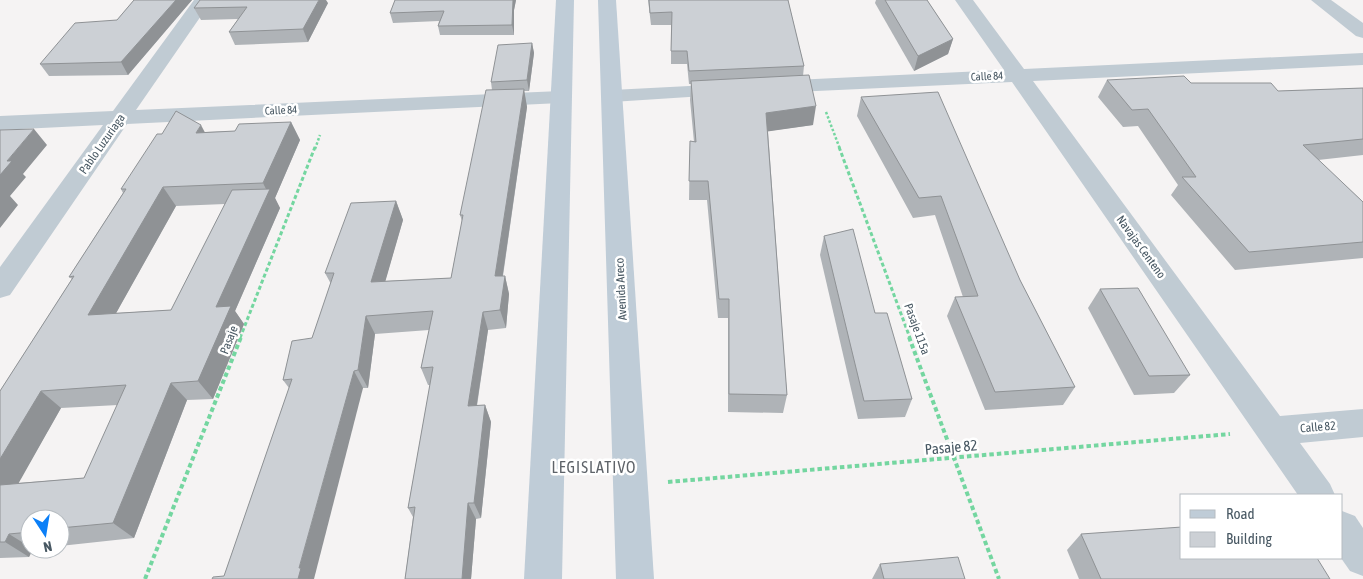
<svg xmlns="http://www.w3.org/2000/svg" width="1363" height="579" viewBox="0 0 1363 579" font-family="'Asap Condensed',sans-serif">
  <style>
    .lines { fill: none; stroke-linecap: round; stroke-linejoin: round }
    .path-far2 { stroke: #74d6a0; stroke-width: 2.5; stroke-dasharray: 2.5 2; stroke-linecap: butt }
    .path-far1 { stroke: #74d6a0; stroke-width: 3; stroke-dasharray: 4 2.5; stroke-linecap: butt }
    .path { stroke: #74d6a0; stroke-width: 4; stroke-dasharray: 4.5 3; stroke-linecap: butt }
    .street { fill: #c0cbd3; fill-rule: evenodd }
    .secondary { fill: #bfccd7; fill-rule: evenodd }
    .wall { fill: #afb3b7; fill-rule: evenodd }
    .shaded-wall { fill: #8f9295 }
    .building { fill: #ccd0d5; stroke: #8f9295 }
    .labels { text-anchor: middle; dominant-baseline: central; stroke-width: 5; stroke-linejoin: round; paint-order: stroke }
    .far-street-label { font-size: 11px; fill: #485863; stroke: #fff }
    .street-label { font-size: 12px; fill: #485863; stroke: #fff }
    .near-street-label { font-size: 15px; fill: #485863; stroke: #fff }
    .near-neighbourhood-label { font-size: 16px; letter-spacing: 1px; fill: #5e6369; stroke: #fff }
  </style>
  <rect width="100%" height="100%" fill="#f5f3f3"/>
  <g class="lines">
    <g class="path-far2">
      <path d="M826 112 840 149"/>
      <path d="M315 149 320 135"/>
    </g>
    <g class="path-far1">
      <path d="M839 147 910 338"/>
      <path d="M240 338 315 147"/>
    </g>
    <g class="path">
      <path d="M909 337 999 579"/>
      <path d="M668 482 1230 434"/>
      <path d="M145 579 241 337"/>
    </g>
    <g class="street">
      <path d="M194 0H212L136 110 561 91 568 93 572 97 568 101 561 103 127 124 10 295 0 298V267L103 125 0 130V116L113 111Z"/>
      <path d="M955 0H973L1024 69 1363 53V65L1033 81 1280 416 1363 409V437L1300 443 1330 484 1335 495H1298L1012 82 773 93 766 91 763 87 766 83 773 81 1004 70Z"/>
      <path d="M1311 0H1331L1363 23V38L1356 36Z"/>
      <path d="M728 84 735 86 738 90 735 94 612 102 605 100 601 96 605 92 612 90Z"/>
      <path d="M1342 511 1355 516 1363 528V576L1350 571 1341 558Z"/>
    </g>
    <g class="secondary">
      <path d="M556 0H574L562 579H524Z"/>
      <path d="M598 0H616L654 579H616Z"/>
    </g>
  </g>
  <g class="wall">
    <path d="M134 0H192L128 75 49 76 40 64 117 20Z"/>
    <path d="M395 0H516L514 10V35H440L438 26 439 21 393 23 390 13Z"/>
    <path d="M648 0H788L804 66 803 76 813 125 768 131 787 395 783 413 728 412V318H718L707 200H689L690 141 694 142 690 100 691 84H689L687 64H671V25H651Z"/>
    <path d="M876 0H927L953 39 948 54 914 71 875 3Z"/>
    <path d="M328 3 308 42 235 45 229 32 238 19 201 20 194 8Z"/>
    <path d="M532 43 534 53 529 91H524L527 107 503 276H505L509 294 506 328 488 330 477 406 485 405 491 422 481 518 476 519 471 579H405L413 517 408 508 430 385H428L421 368 429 330 375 334 368 388H363L224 576 289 388 283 380 312 338 331 284 325 273 396 201 403 220 385 281 451 278 462 221 460 215 492 90 491 82Z"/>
    <path d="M1107 80 1191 83 1278 91 1363 88V155L1318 160 1363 202V258L1235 270 1171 195 1178 185 1138 126 1123 127 1098 97Z"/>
    <path d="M861 97 1020 280 1075 387 1063 405 985 410 947 316 955 297H963L935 215 913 218 857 116Z"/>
    <path d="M291 122 300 140 275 198 280 208 235 311 244 324 213 399 187 400 134 538 60 546V519H30V549H33L29 557 0 558V391L72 279 69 277 123 193 121 189 205 132 235 131ZM225 204 171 310 116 313 176 206ZM118 405 84 478 18 483 61 408Z"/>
    <path d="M824 236 875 313 912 399 905 417 858 419 820 255Z"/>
    <path d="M1100 289 1190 375 1174 393 1134 395 1088 308Z"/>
    <path d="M1081 534 1330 579H1079L1067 550Z"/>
    <path d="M880 564 965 579H872Z"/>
  </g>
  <g class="shaded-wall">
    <path d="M176 0H192L128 75 121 62Z"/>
    <path d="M319 0H326L328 3 308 42 303 29Z"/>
    <path d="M513 0H516L514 10V35L512 25Z"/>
    <path d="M953 39 948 54 914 71 918 56Z"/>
    <path d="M532 43 534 53 529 91 527 80Z"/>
    <path d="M524 89 527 107 500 294 495 276Z"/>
    <path d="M816 106 813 125 764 132 766 113Z"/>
    <path d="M291 122 300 140 275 198 280 208 235 311 244 324 213 399 198 381 216 307 268 193 263 183Z"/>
    <path d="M201 125 211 144 196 133Z"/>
    <path d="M34 129 47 145 23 174 26 177 10 196 18 205 0 228V175L7 161Z"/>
    <path d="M163 187 176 206 105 333 88 315Z"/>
    <path d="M396 201 403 220 380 300 371 282Z"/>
    <path d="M505 276 509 294 506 328 500 310Z"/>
    <path d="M483 312 488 330 474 423 468 406Z"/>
    <path d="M366 316 375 334 368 388 358 370Z"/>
    <path d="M354 371 363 388 314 579H298L299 568Z"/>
    <path d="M171 383 187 400 134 538 113 523Z"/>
    <path d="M41 391 61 408 8 502 0 497V459Z"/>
    <path d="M485 405 491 422 481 518 474 503Z"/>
    <path d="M468 503 476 519 471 579H462Z"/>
    <path d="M9 534 30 547V549H33L29 557 5 542Z"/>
  </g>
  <g class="building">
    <path d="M134 0H176L121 62 40 64 75 23 117 20Z"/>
    <path d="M200 0H319L303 29 229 32 247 7 194 8Z"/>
    <path d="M395 0H513L512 25 438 26 444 11 390 13Z"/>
    <path d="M649 0H788L804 66 689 71 687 51H671L672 12 650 13Z"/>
    <path d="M885 0H927L953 39 918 56Z"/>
    <path d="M532 43 527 80 491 82 498 45Z"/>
    <path d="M809 75 816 106 766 113 787 395 729 394V299H719L708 181H689L690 141 696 142 691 81Z"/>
    <path d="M1184 76 1191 83H1271L1278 91 1363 88V139L1303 145 1363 202V242L1249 252 1182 177H1196L1148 109 1132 110 1107 80Z"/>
    <path d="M524 89 495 276H505L500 310 483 312 468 406 485 405 474 503H468L462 579H405L415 507 408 508 433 367 421 368 433 311 366 316 358 370 354 371 299 568H301L298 579H212L213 577 224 576 292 379 283 380 292 341 312 338 334 273H325L351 203 396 201 371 282 451 278 463 215H460L486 90Z"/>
    <path d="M938 92 1020 280 1075 387 995 392 955 297 978 296 941 196 919 198 861 97Z"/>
    <path d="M176 111 201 125 196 133 235 131 239 124 291 122 263 183 163 187 88 315 171 310 232 190 270 189 216 307 231 306 198 381 171 383 113 523 60 528V519H30V532L9 534 5 542H0V485L84 478 126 385 41 391 0 459V391L74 276 69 277 126 189H121L157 134H162Z"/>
    <path d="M34 129 7 161H12L0 175V130Z"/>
    <path d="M853 229 875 313H887L912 399 864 401 824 236Z"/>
    <path d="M1138 288 1190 375 1149 376 1100 289Z"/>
    <path d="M1182 527V558H1317L1330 579H1101L1081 534Z"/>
    <path d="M958 557 965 579H884L880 564Z"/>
  </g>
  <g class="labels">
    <g class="far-street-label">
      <text transform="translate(987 76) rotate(-3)">Calle 84</text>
      <text transform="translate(281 110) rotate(-3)">Calle 84</text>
    </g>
    <g class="street-label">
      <text transform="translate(102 144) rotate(-55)">Pablo Luzuriaga</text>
      <text transform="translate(1141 247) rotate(54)">Navajas Centeno</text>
      <text transform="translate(621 289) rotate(-93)">Avenida Areco</text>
      <text transform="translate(917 329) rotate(70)">Pasaje 115a</text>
      <text transform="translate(229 340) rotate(-69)">Pasaje</text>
      <text transform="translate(1318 427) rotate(-5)">Calle 82</text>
    </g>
    <g class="near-street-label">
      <text transform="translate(951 447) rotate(-5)">Pasaje 82</text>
    </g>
    <g class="near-neighbourhood-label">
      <text x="594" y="467">LEGISLATIVO</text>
    </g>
  </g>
  <rect x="1180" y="494" width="162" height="65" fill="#ffffff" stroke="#b6bcc1"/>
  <rect x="1190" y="510" width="25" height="8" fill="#bfccd7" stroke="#b6bcc1"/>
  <text x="1226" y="519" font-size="15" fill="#485863">Road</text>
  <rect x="1190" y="532" width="25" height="15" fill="#ccd0d5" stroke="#b6bcc1"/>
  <text x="1226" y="544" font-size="15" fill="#485863">Building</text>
  <g transform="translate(45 534) rotate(168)"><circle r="24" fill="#ffffff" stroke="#b6bcc1"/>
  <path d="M0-4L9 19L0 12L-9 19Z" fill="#0b7ff7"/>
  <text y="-8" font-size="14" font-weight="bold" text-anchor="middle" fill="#485863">N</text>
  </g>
</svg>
